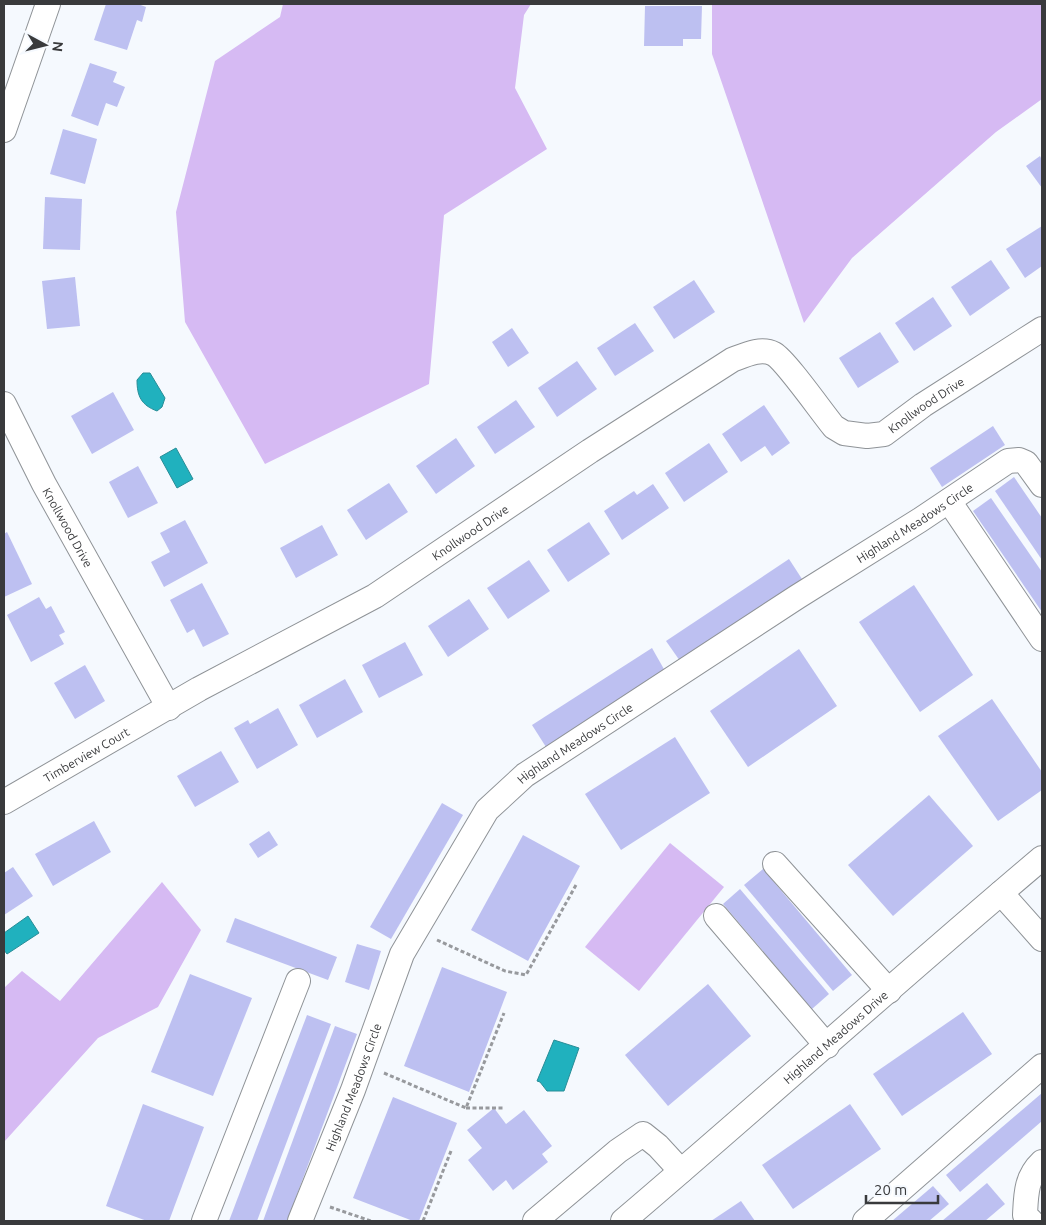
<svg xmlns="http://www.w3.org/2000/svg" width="1046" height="1225" viewBox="0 0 1046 1225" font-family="Ubuntu,sans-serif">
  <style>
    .green { fill: #d6baf3 }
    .water { fill: #20b1be; stroke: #288d97 }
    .building { fill: #bdc0f1 }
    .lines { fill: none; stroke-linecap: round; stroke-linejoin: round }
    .minor-casing { stroke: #8f9397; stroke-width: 26 }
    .path { stroke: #97999d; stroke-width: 3; stroke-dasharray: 4 2.5; stroke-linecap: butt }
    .minor { stroke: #fff; stroke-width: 24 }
    .labels { text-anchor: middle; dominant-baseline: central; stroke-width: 4; stroke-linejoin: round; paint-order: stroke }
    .street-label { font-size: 12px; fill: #393a3c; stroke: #f5f9fe }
  </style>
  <rect width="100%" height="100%" fill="#f5f9fe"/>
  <g class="green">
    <path d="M283 4H531L524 15 515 88 547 149 444 215 429 384 265 464 185 322 176 212 215 61 280 17Z"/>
    <path d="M712 4H1042V99L996 132 852 258 804 323 712 54Z"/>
    <path d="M670 843 724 887 639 991 585 947Z"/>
    <path d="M162 882 201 930 158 1007 98 1038 4 1142V988L22 971 60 1001Z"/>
  </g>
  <g class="water">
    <path d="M143 373H150L165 398 162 407 157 411C141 405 137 396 137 380Z"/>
    <path d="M176 448 193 479 177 488 160 457Z"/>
    <path d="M28 916 39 933 7 954 4 950V933Z"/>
    <path d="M554 1040 579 1048 564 1091H547L540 1082 537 1081Z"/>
  </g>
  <g class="building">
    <path d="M106 4H138L146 7 142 22 137 20 127 50 94 40Z"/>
    <path d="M645 6H702L701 39H683V46H644Z"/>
    <path d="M90 63 117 72 113 82 125 87 117 107 106 103 98 126 71 116Z"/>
    <path d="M63 129 97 139 85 184 50 174Z"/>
    <path d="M1040 156 1042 160V188L1026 166Z"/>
    <path d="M45 197 82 199 80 250 43 249Z"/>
    <path d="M1042 226V266L1025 278 1006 249Z"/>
    <path d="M991 260 1010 288 970 316 951 287Z"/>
    <path d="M75 277 80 326 47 329 42 281Z"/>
    <path d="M694 280 715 312 674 339 653 307Z"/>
    <path d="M933 297 952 326 914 351 895 323Z"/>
    <path d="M635 323 654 351 615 376 597 348Z"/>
    <path d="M512 328 529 353 508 367 492 342Z"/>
    <path d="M880 332 899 362 858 388 839 358Z"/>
    <path d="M577 361 597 389 557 417 538 388Z"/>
    <path d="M113 392 134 430 92 454 71 416Z"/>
    <path d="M516 400 535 427 495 454 477 427Z"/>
    <path d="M764 405 790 443 772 456 765 446 741 462 722 434Z"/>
    <path d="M993 426 1005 445 942 487 930 468Z"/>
    <path d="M456 438 475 466 436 494 416 466Z"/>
    <path d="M709 443 728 472 684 502 665 473Z"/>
    <path d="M138 466 158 503 128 518 109 482Z"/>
    <path d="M1014 477 1042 518V560L995 491Z"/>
    <path d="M389 483 408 512 366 540 347 510Z"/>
    <path d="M653 484 669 508 622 540 604 511 634 491 637 495Z"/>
    <path d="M991 498 1042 572V612L973 511Z"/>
    <path d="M185 520 208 563 164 587 151 562 170 552 160 533Z"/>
    <path d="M589 522 610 554 568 582 547 550Z"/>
    <path d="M322 525 338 555 296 578 280 548Z"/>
    <path d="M7 532 32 584 4 597V534Z"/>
    <path d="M789 559 802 579 680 661 666 641Z"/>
    <path d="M529 560 550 591 508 619 487 588Z"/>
    <path d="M202 583 229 634 203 647 194 629 187 633 170 600Z"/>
    <path d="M914 585 973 675 920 712 859 622Z"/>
    <path d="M39 597 46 609 51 606 65 632 59 635 64 644 31 662 7 615Z"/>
    <path d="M469 599 489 629 448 657 428 626Z"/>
    <path d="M405 642 423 675 379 698 362 665Z"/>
    <path d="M652 648 665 671 546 747 532 725Z"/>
    <path d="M799 649 837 706 748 767 710 711Z"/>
    <path d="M85 665 105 701 75 719 54 683Z"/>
    <path d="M345 679 363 712 317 738 299 705Z"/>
    <path d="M992 699 1042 772V790L998 821 938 736Z"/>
    <path d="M278 708 298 745 257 769 234 728 248 720 250 724Z"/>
    <path d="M675 737 710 793 621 850 585 794Z"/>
    <path d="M221 751 239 782 195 807 177 776Z"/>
    <path d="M929 795 973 846 893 916 848 865Z"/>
    <path d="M442 803 463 815 391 939 370 927Z"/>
    <path d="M94 821 111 852 53 886 35 854Z"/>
    <path d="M269 831 278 845 258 858 249 844Z"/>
    <path d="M523 835 580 866 528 961 471 930Z"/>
    <path d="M13 867 33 896 4 915V873Z"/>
    <path d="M763 869 852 975 833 991 744 885Z"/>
    <path d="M740 889 829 994 812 1009 723 904Z"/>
    <path d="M235 918 337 957 328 980 226 942Z"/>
    <path d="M357 944 381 951 369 990 345 982Z"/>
    <path d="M442 967 507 992 469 1092 404 1066Z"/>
    <path d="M190 974 252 998 213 1096 151 1072Z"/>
    <path d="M708 984 751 1036 668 1106 625 1055Z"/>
    <path d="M963 1012 992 1054 902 1116 873 1074Z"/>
    <path d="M307 1015 331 1024 257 1221H229Z"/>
    <path d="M335 1026 357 1034 287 1221H263Z"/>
    <path d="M1042 1093V1121L960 1192 946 1175Z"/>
    <path d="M393 1097 457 1123 419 1221H413L353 1198Z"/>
    <path d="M143 1104 204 1127 169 1221H147L106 1206Z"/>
    <path d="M850 1104 881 1149 793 1209 762 1165Z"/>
    <path d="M494 1108 506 1124 524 1110 552 1146 542 1154 548 1162 513 1190 506 1180 493 1191 468 1160 482 1148 467 1130Z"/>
    <path d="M987 1183 1005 1204 985 1221H942Z"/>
    <path d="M933 1186 949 1204 929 1221H892Z"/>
    <path d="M741 1201 755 1221H711Z"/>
  </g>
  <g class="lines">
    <defs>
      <g id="minor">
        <path d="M4 130 48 4"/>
        <path id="s1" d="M4 404 44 484 169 708"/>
        <path d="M949 501 1042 639"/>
        <path id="s2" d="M4 802 199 689 375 596 590 451 732 360C745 355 761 347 774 354 786 361 823 414 834 427L844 433 867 436 884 434 923 405 1042 329"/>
        <path d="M775 864 889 991"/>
        <path d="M1001 893 1042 939"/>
        <path d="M716 916 827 1046"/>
        <path d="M204 1221 298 981"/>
        <path id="s3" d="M300 1221 353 1090 402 954 487 810 525 775 797 597 920 520 1008 461 1019 460 1026 463 1042 485"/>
        <path d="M535 1221 618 1151 643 1134 658 1146 681 1171"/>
        <path id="s4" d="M623 1221C764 1101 901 977 1042 858"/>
        <path d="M865 1221 1042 1066"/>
        <path d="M1031 1221 1025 1215C1026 1194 1026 1177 1042 1162"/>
      </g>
    </defs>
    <use href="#minor" class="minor-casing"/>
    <g class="path">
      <path d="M437 940 505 971 526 975 576 885"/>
      <path d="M384 1073 466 1108 504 1013"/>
      <path d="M466 1108H503"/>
      <path d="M330 1207 371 1221"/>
      <path d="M423 1221 451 1151"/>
    </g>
    <use href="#minor" class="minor"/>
  </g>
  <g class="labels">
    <g class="street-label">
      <text stroke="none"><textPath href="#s2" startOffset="1094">Knollwood Drive</textPath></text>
      <text stroke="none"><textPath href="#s3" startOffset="969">Highland Meadows Circle</textPath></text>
      <text stroke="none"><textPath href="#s1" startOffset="139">Knollwood Drive</textPath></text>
      <text stroke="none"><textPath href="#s2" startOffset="539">Knollwood Drive</textPath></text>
      <text stroke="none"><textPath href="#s3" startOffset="564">Highland Meadows Circle</textPath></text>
      <text stroke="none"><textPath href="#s2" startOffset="95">Timberview Court</textPath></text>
      <text stroke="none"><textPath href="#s4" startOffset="281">Highland Meadows Drive</textPath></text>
      <text stroke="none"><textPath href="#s3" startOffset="144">Highland Meadows Circle</textPath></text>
    </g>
  </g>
  <rect width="1046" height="1225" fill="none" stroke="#393a3c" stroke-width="10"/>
  <g transform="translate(45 45) rotate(97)" stroke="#f5f9fe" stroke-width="4" paint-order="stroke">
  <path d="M0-4L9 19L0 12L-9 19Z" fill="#393a3c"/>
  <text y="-8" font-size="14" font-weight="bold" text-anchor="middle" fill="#393a3c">N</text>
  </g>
  <path d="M866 1195v8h72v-8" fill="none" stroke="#393a3c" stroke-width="2.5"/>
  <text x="874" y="1195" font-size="15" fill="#393a3c" stroke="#f5f9fe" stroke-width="4" paint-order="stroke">20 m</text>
</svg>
